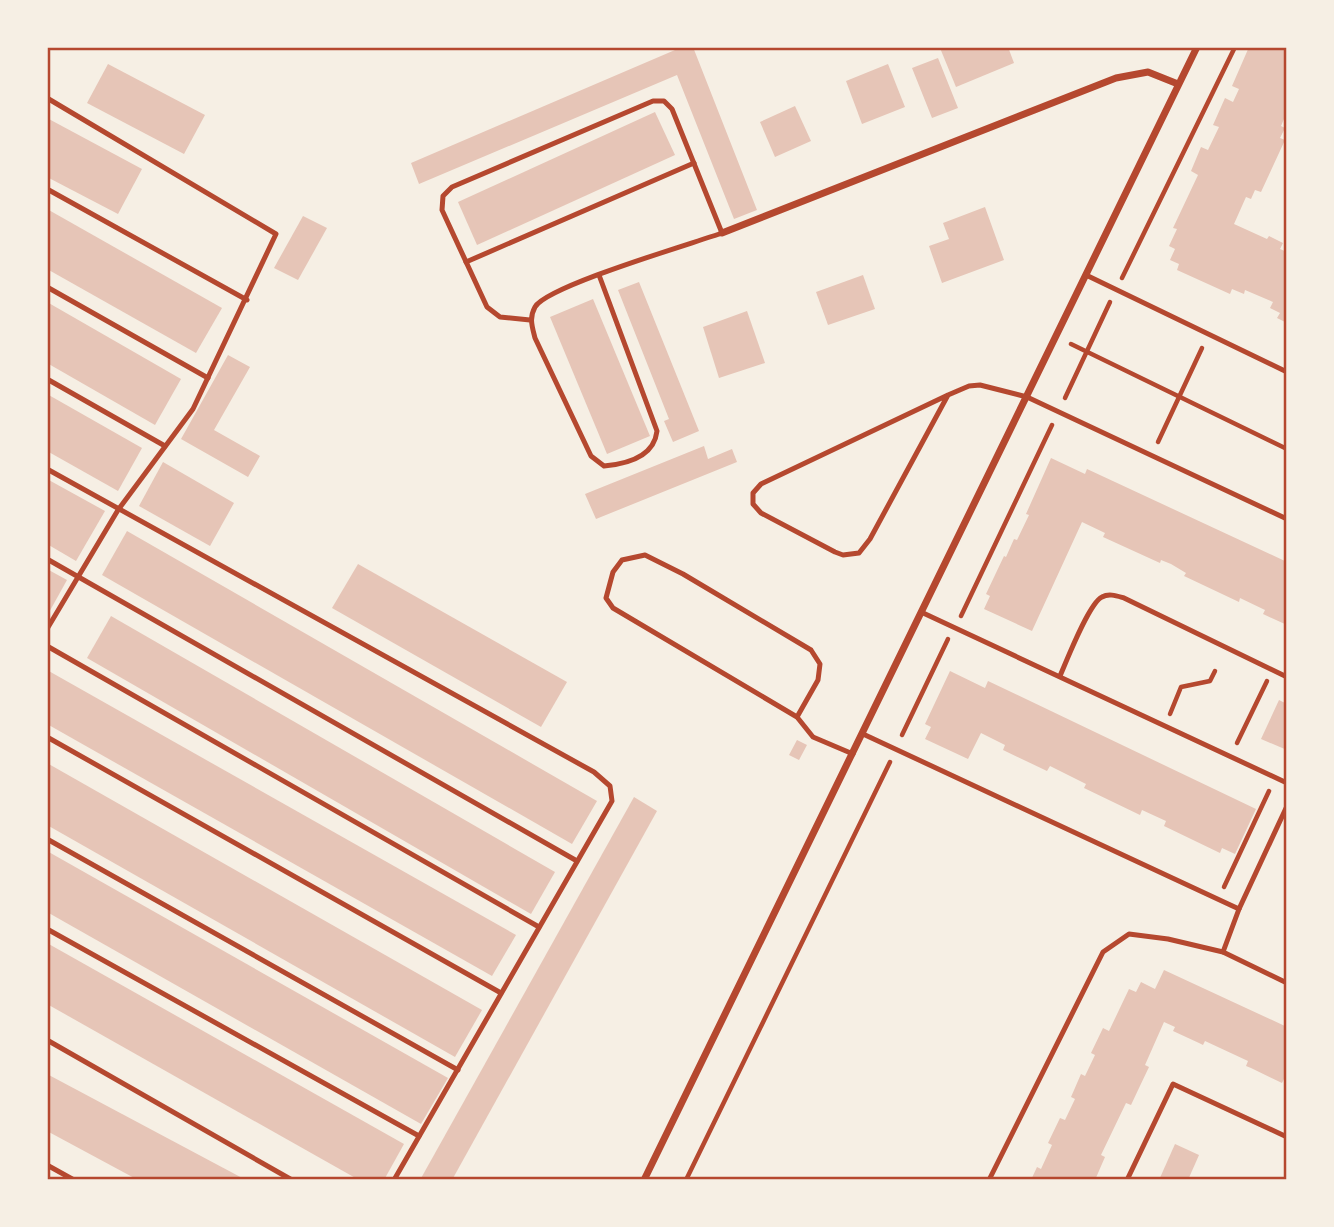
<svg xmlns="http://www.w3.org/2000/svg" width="1334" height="1227" viewBox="0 0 1334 1227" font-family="Ubuntu,sans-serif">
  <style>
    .building { fill: #e6c5b7 }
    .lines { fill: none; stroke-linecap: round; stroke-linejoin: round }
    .path { stroke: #b5482f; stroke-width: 4.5 }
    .service { stroke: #b5482f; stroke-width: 5 }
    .minor { stroke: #b5482f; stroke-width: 7 }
    .neatline { fill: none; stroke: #b5482f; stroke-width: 2.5 }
  </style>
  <rect width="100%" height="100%" fill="#f6efe4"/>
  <g class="building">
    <path d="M682 47H693L757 210 734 219 677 75 419 184 411 163Z"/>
    <path d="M1008 47 1014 63 956 87 940 48Z"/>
    <path d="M1249 47H1287V112L1281 126 1285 128 1280 138 1285 140 1261 192 1255 190 1251 199 1246 197 1234 224 1267 239 1269 236 1283 243 1280 249 1287 252V323L1277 318 1280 313 1270 308 1273 302 1245 290 1244 294 1232 289 1230 294 1177 270 1179 264 1170 260 1175 249 1169 246 1177 229 1173 228 1198 175 1191 171 1201 147 1208 150 1219 127 1213 125 1225 98 1233 102 1239 89 1232 86Z"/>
    <path d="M938 58 958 108 932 118 912 68Z"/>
    <path d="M108 64 205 115 184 154 87 103Z"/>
    <path d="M888 64 905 107 862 124 846 81Z"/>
    <path d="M795 106 811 141 775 157 760 122Z"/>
    <path d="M655 112 675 155 477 245 458 202Z"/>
    <path d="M47 118 142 169 118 214 47 177Z"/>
    <path d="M985 207 1004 260 942 283 929 246 949 239 943 223Z"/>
    <path d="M47 209 222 308 196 353 47 269Z"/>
    <path d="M303 216 327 228 298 280 274 268Z"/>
    <path d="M863 275 875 309 828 325 816 292Z"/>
    <path d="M639 282 699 431 673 442 664 421 669 419 618 290Z"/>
    <path d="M593 299 650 436 607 454 550 317Z"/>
    <path d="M47 302 181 379 155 425 47 363Z"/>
    <path d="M747 311 765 363 719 378 703 327Z"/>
    <path d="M228 355 250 367 214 430 260 456 248 477 181 439Z"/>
    <path d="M47 394 142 448 118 491 47 451Z"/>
    <path d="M704 446 708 459 732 449 737 462 596 519 585 494Z"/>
    <path d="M1051 458 1085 474 1087 469 1287 562V625L1263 614 1265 610 1240 598 1239 602 1184 576 1186 573 1171 564 1161 560 1160 563 1103 537 1105 533 1082 522 1032 631 984 609 990 596 986 594 1004 556 1006 557 1014 539 1017 540 1029 515 1026 514Z"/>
    <path d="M163 462 234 503 210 546 139 506Z"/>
    <path d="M47 479 105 511 76 561 47 544Z"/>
    <path d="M127 531 597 801 572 844 102 575Z"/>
    <path d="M358 564 567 682 541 727 332 608Z"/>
    <path d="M47 569 67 580 47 616Z"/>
    <path d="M111 616 555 872 531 914 87 658Z"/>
    <path d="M47 670 516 935 492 976 47 724Z"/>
    <path d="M950 671 985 688 988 681 1256 809 1235 854 1222 848 1220 853 1164 826 1166 821 1142 810 1140 815 1084 788 1086 784 1050 766 1047 771 1003 750 1005 745 981 733 968 759 925 739 931 727 925 724Z"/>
    <path d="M1279 700 1287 704V750L1261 739Z"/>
    <path d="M797 740 807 745 799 760 789 755Z"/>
    <path d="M47 763 482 1010 455 1057 47 825Z"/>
    <path d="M634 797 657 811 452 1180H420Z"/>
    <path d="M47 851 448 1078 421 1124 47 912Z"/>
    <path d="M47 943 404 1144 384 1180H359L47 1004Z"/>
    <path d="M1164 970 1287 1027V1081L1284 1079 1282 1083 1251 1068 1246 1066 1248 1061 1205 1041 1203 1045 1199 1043 1173 1031 1175 1027 1164 1022 1145 1065 1149 1067 1139 1088 1131 1105 1126 1103 1101 1155 1105 1157 1095 1180H1031L1037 1167 1041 1169 1052 1145 1048 1143 1060 1118 1065 1120 1075 1099 1071 1097 1081 1074 1085 1076 1095 1055 1091 1053 1103 1028 1109 1031 1129 989 1136 992 1141 982 1155 989Z"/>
    <path d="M47 1074 246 1180H138L47 1131Z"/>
    <path d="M1175 1144 1199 1155 1188 1180H1159Z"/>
  </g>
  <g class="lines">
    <g class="path">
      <path d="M1122 278 1235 47"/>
      <path d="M1071 344 1287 449"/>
      <path d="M1065 398 1110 302"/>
      <path d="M1158 442 1202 348"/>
      <path d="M961 616 1052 425"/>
      <path d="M1170 714 1181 687 1210 681 1215 671"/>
      <path d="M902 735 948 639"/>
      <path d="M1237 743 1267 681"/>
      <path d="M1224 887 1269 791"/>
      <path d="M686 1180 890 762"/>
    </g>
    <g class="service">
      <path d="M47 98 276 234 193 409 118 510 47 629"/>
      <path d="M47 189 247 300"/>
      <path d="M466 262 694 163"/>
      <path d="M1086 275 1287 372"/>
      <path d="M47 287 208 378"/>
      <path d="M530 320 500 317 487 307 442 210 443 196 452 187 653 101H664L672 109 722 233C691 244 547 286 535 307 529 318 532 326 535 338L591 456 604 466C627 464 654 457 657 431L599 275"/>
      <path d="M47 379 165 446"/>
      <path d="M948 395 870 539 859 553 843 555 835 552 761 513 753 504V493L761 484 948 395 969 386 980 385 1027 397 1287 519"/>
      <path d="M47 469 594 772 610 786 612 801 394 1180"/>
      <path d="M47 559 577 861"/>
      <path d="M921 612 1287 783"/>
      <path d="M47 646 539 927"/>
      <path d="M1060 676C1067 660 1089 603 1102 597 1109 593 1117 596 1124 598L1287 677"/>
      <path d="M797 717 818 680 820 664 811 650 683 574 645 555 622 560 613 572 606 598 613 608 797 717 813 737 853 754"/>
      <path d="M863 734 1239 909"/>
      <path d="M47 737 501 993"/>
      <path d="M47 839 458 1070"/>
      <path d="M47 929 419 1136"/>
      <path d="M1223 952 1239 909 1287 806"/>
      <path d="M47 1040 292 1180"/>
      <path d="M47 1165 74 1180"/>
      <path d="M989 1180 1103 952 1129 934 1168 939 1223 952 1287 983"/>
      <path d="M1127 1180 1173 1084 1287 1137"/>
    </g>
    <g class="minor">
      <path d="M722 233 1116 78 1148 72 1178 84"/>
      <path d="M644 1180 1197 47"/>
    </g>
  </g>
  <rect width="1334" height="1227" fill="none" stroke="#f6efe4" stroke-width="98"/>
  <rect x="49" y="49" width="1236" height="1129" class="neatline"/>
</svg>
